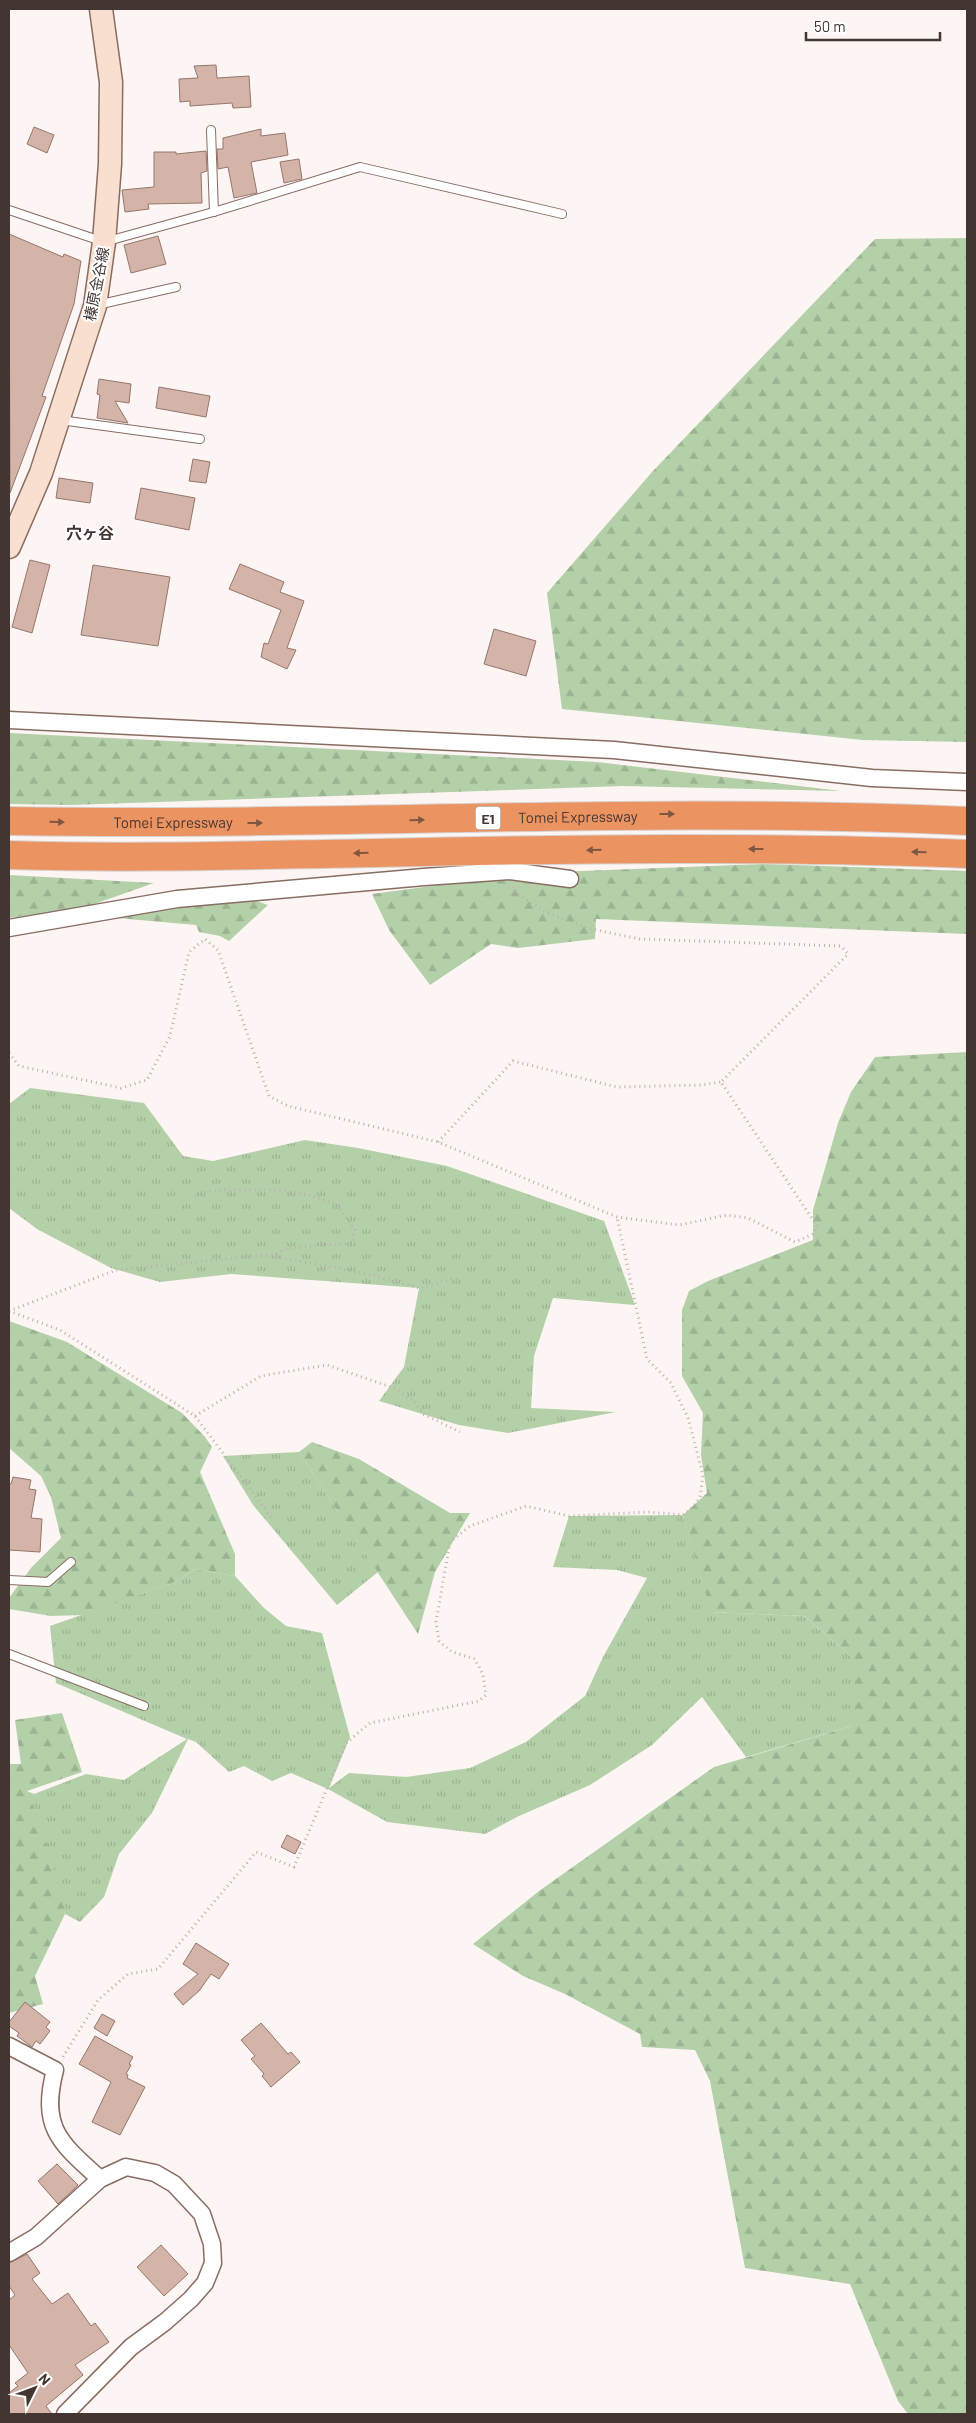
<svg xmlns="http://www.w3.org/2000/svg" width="976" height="2423" viewBox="0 0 976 2423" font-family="Barlow,'Noto Sans JP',sans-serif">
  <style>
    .grass { fill: url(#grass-tufts) }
    .forest { fill: url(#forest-firs) }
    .building { fill: #d4b3a8; stroke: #94766c }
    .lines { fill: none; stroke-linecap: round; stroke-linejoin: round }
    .lane-casing { stroke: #896c62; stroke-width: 10 }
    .street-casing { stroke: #896c62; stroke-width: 19 }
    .secondary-casing { stroke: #896c62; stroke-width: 25 }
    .highway-casing { stroke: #d6d3d2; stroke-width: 30 }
    .path { stroke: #bab1ae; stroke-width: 3; stroke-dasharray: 1 4; stroke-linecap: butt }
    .lane { stroke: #fff; stroke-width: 8 }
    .street { stroke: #fff; stroke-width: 16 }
    .secondary { stroke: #f9dfd0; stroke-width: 22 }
    .highway { stroke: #ec9362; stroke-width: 28 }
    .oneway { fill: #7e5743 }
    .labels { text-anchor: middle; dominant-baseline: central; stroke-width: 4; stroke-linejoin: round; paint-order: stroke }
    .shield { fill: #fff; stroke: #7b7270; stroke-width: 1 }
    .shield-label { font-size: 14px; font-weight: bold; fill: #433632 }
    .street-label { font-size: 15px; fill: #433632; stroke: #fff }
    .neighbourhood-label { font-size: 16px; font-weight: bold; fill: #433632; stroke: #fff }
  </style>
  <defs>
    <pattern id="grass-tufts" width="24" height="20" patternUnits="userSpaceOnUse" patternTransform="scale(1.25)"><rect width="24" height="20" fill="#b3d0a9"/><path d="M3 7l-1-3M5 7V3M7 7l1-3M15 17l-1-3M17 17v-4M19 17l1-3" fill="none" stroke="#9bb392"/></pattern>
    <pattern id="forest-firs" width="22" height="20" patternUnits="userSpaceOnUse" patternTransform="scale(1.25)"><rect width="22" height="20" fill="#b3d0a9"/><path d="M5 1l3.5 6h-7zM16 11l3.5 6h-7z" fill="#9bb392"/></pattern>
  </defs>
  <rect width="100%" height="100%" fill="#fcf5f3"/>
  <g class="grass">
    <path d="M30 1088 144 1103 183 1156 213 1161 305 1140 358 1148 447 1166 604 1221 635 1305 553 1298 534 1356 531 1408 616 1412 508 1433 459 1425 379 1401 404 1367 419 1288 231 1274 160 1282 111 1268 37 1229 9 1208V1104Z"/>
    <path d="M299 1452 378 1572 337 1605 253 1505 223 1456Z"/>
    <path d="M683 1515 712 1612 804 1616 852 1657V1726L746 1757 702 1697 652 1745 590 1785 519 1816 485 1834 387 1822 328 1789 291 1773 272 1781 244 1766 229 1772 196 1742 188 1739 152 1813 119 1854 104 1897 80 1922 65 1914 27 1791 34 1794 86 1774 124 1780 187 1739 56 1683 50 1626 175 1582 195 1569 235 1576 264 1608 286 1626 322 1633 350 1737 329 1788 349 1773 406 1777 470 1768 526 1742 585 1696 603 1657 647 1578 617 1570 553 1567 569 1516Z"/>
  </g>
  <g class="forest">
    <path d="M967 238V742L863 740 562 709 547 593 653 471 875 239Z"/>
    <path d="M9 733 597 762 841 791 623 786 71 805 9 804Z"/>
    <path d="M766 864 967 871V934L596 919 595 939 518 948 491 944 430 985 389 930 372 894 529 873Z"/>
    <path d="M9 875 154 883 80 909 9 918Z"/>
    <path d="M253 900 268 905 229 941 220 936 199 932 196 925 117 918 172 905Z"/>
    <path d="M967 1052V2414H908L898 2401 850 2284 745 2268 710 2081 695 2050 642 2047 640 2034 565 1994 523 1976 473 1944 539 1891 714 1767 852 1726V1657L804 1616 711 1612 683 1515 707 1493 701 1455 703 1413 682 1376V1310L689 1291 708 1281 813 1240V1210L838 1123 851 1092 875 1057Z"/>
    <path d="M9 1321 67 1342 182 1413 205 1437 212 1447 200 1472 235 1554V1576L195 1569 175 1582 83 1615 51 1616 9 1609V1598L31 1568 61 1538 51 1497 41 1476 9 1448Z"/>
    <path d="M312 1442 359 1459 450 1513H470L435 1572 418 1634 299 1452Z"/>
    <path d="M62 1713 82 1772 27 1791 51 1856 65 1914 35 1976 43 2004 9 2013V1764H21L15 1720Z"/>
  </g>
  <g class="building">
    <path d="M216 65 217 78 249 76 251 107 233 108 232 103 190 106V101L180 102 179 79 198 78 194 66Z"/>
    <path d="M34 127 54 135 47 153 27 144Z"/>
    <path d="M261 129V136L285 133 288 155 251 162 257 193 234 198 228 167 218 169 217 149H223V138Z"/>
    <path d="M206 151 207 171 201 173 202 203 148 204 149 209 125 212 122 190 154 187V152H176V154Z"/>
    <path d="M299 159 302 179 284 183 280 162Z"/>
    <path d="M9 234 63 257 64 254 81 261 74 304 42 396 46 397 10 493Z"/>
    <path d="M158 236 166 264 131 273 124 245Z"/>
    <path d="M99 379 131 384 129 403 115 401 128 423 97 418 100 395 97 394Z"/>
    <path d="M159 387 210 396 206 417 156 408Z"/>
    <path d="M193 459 210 462 206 483 189 481Z"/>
    <path d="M59 478 93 483 90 503 56 498Z"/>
    <path d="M141 488 195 498 189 530 135 519Z"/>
    <path d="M30 560 50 565 32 633 12 627Z"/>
    <path d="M240 564 284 582 280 592 304 601 287 648 296 650 287 669 261 657 264 643 268 644 281 610 229 589Z"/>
    <path d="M93 565 170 577 158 646 81 635Z"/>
    <path d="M494 629 536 641 526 676 484 664Z"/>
    <path d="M13 1477 31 1480 29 1489 36 1490 31 1518 42 1519 40 1552 9 1550V1484H11Z"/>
    <path d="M287 1835 301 1842 295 1854 281 1847Z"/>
    <path d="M196 1943 229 1964 219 1979 211 1974 199 1991 183 2005 174 1994 198 1974 183 1964Z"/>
    <path d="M25 2002 50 2022 46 2027 50 2031 40 2044 36 2041 32 2047 17 2036 19 2033 9 2026V2022Z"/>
    <path d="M102 2014 115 2021 107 2036 94 2028Z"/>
    <path d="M261 2023 288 2054 291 2052 300 2062 271 2087 262 2076 264 2074 251 2059 255 2056 241 2040Z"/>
    <path d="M95 2036 133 2057 129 2064 131 2065 126 2074 128 2075 127 2078 145 2087 120 2135 92 2122 111 2082 79 2064Z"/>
    <path d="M57 2164 78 2185 58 2204 38 2181Z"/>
    <path d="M161 2245 188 2274 164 2296 137 2267Z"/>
    <path d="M27 2254 40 2273 32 2279 52 2304 68 2293 91 2326 95 2323 109 2342 75 2365 83 2375 46 2406 52 2414H9V2393L18 2386 15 2383 28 2373 9 2345V2300L15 2295 9 2286V2263Z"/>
  </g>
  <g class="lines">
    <defs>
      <g id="lane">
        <path d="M211 130 214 212"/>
        <path d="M9 210 104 242 217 211 360 167 562 214"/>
        <path d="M97 305 176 287"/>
        <path d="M60 420 200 439"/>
        <path d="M9 1580 48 1582 71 1562"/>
        <path d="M9 1654 144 1706"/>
      </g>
      <g id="street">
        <path d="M9 720 614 750 872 778 967 782"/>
        <path d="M9 928 177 899 424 877 510 871 570 879"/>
        <path d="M9 2046 55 2070C40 2128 60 2143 100 2179"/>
        <path d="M9 2253 36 2237 100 2179 126 2167 155 2173 174 2184 202 2214 212 2244 213 2263 205 2283 191 2299 165 2322 131 2347 65 2414"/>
      </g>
      <path id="secondary" d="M9 547 41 473 95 306 104 242 110 164 111 82 101 9"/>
      <g id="highway">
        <path id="s1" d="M9 821C328 827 648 806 967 821"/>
        <path d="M9 855C131 859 253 855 375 853 572 849 770 846 967 854"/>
      </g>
    </defs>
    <use href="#lane" class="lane-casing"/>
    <use href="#street" class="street-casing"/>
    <use href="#secondary" class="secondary-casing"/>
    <use href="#highway" class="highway-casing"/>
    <g class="path">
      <path d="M9 1053 19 1066 121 1088 147 1080 170 1036 189 952 205 939 218 950 269 1096 288 1106 438 1142 617 1217 679 1225 727 1215 748 1218 795 1242 813 1234 817 1226 721 1082 848 954 841 946 640 939 587 928 544 911 516 893 513 887"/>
      <path d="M438 1142 513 1061 617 1087 701 1085 721 1082"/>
      <path d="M195 1195 216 1190H278L308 1195 336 1204 355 1230 352 1243 287 1248 272 1256"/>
      <path d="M9 1311 116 1270 265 1255 364 1273 419 1288 454 1278"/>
      <path d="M9 1311 60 1330 195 1416 272 1518"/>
      <path d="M195 1416 261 1376 327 1365 394 1388 415 1402 423 1414 460 1432"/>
      <path d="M63 2057 98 2000 128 1974 158 1969 256 1852 294 1867 346 1743 370 1723 479 1701 486 1695 483 1675 475 1659 452 1652 439 1641 436 1622 450 1542 470 1526 526 1506 569 1516 648 1512 683 1515 693 1507 700 1497 703 1475 688 1418 671 1383 647 1359 617 1217"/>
    </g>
    <use href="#lane" class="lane"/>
    <use href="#street" class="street"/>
    <use href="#secondary" class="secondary"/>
    <use href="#highway" class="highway"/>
  </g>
  <defs><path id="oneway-solid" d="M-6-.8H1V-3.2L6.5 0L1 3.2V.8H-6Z" transform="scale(1.25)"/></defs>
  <g class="oneway">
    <use href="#oneway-solid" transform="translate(667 814)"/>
    <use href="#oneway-solid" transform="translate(417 820) rotate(-1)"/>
    <use href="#oneway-solid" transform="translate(57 822) rotate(1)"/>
    <use href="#oneway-solid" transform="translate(255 823)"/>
    <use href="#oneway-solid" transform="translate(756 849) rotate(-180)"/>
    <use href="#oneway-solid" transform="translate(594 850) rotate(179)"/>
    <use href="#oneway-solid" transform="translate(919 852) rotate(-178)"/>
    <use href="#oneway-solid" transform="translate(361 853) rotate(179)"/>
  </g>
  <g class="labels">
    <rect class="shield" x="475.5" y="806.5" width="25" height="23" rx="4"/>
    <g class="shield-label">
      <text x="488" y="818">E1</text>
    </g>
    <g class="street-label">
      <text transform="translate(96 284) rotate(-79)">榛原金谷線</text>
      <text stroke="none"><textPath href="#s1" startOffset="569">Tomei Expressway</textPath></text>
      <text stroke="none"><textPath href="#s1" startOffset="164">Tomei Expressway</textPath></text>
    </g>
    <g class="neighbourhood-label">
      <text x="90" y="532">穴ヶ谷</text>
    </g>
  </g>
  <rect width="976" height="2423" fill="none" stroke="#433632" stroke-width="20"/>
  <g transform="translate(35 2388) rotate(48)" stroke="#ffffff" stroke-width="4" paint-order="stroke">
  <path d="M0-4L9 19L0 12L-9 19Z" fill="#433632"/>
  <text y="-8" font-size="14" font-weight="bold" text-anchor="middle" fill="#433632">N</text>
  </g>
  <path d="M806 32v8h134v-8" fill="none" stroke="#433632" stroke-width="2.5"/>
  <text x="814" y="32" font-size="15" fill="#433632" stroke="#ffffff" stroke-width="4" paint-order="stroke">50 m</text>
</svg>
